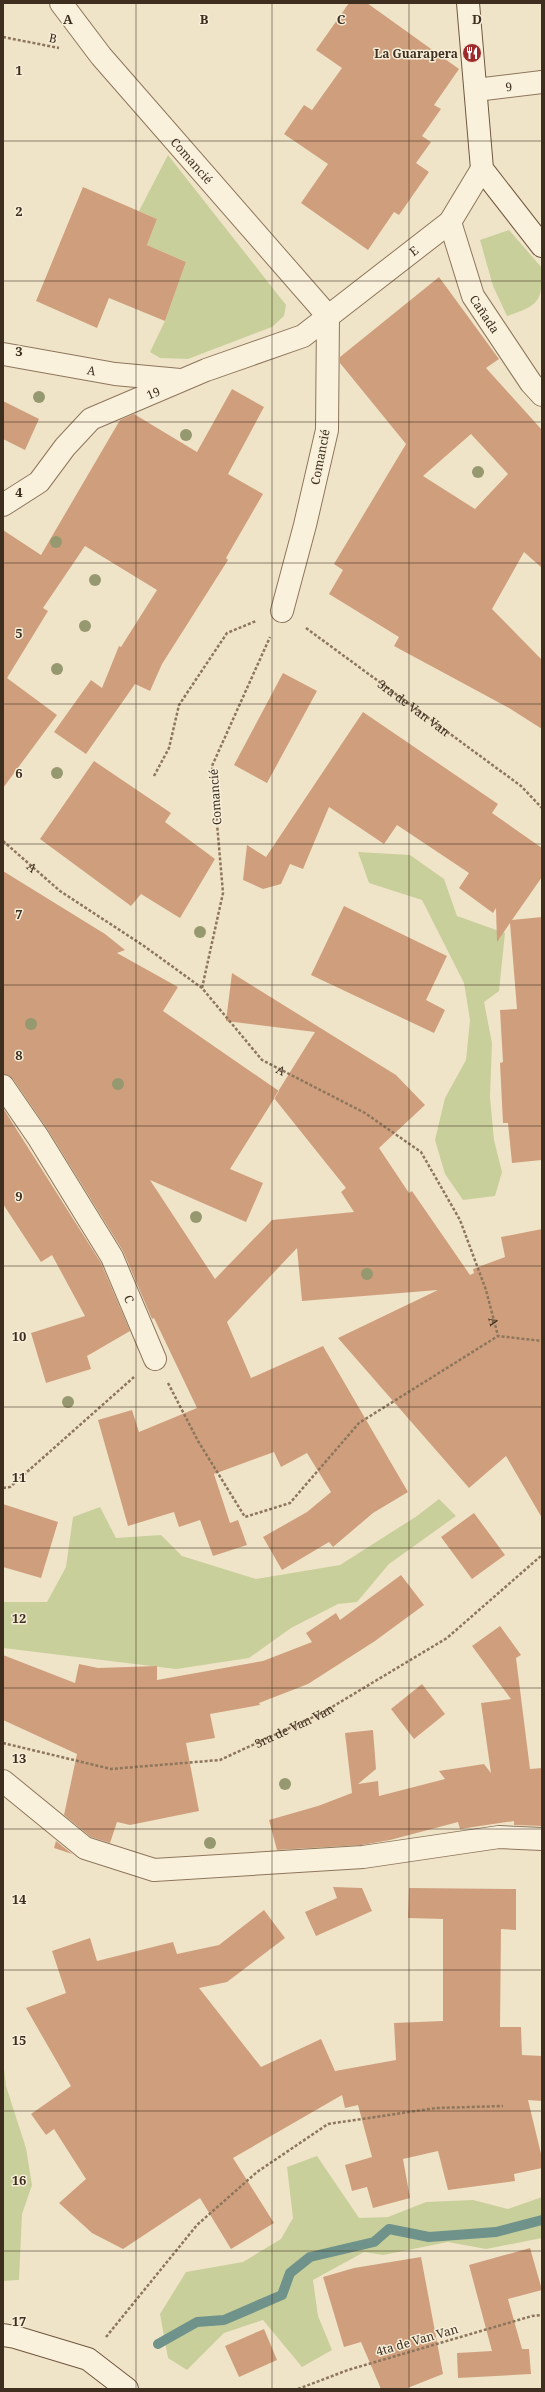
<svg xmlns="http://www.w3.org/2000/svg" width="545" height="2392" viewBox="0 0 545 2392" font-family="'Noto Serif',serif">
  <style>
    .green { fill: #c9cf9b }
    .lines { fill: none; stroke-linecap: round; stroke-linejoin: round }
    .stream { stroke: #6f938a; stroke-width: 10 }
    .building { fill: #cf9f7d; fill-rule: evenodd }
    .street-casing { stroke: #8d765c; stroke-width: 24 }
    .secondary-casing { stroke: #6f573f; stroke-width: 24 }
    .path { stroke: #8d765c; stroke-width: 2.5; stroke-dasharray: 3 2; stroke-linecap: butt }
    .street { stroke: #faf1dc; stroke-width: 22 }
    .secondary { stroke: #faf1dc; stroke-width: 22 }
    .tree { fill: #96986f }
    .grid { fill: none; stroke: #3d2e20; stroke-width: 1; stroke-opacity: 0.55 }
    .labels { text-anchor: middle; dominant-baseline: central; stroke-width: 3; stroke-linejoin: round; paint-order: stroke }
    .street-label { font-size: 12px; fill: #3d2e20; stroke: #f7eed8 }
    .poi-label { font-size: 12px; font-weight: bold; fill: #3d2e20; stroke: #f7eed8; text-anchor: end }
    .grid-label { font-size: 13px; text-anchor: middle; font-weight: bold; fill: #3d2e20; stroke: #f7eed8; stroke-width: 3; stroke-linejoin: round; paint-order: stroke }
  </style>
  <rect width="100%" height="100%" fill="#f0e4c8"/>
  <g class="green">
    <path d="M168 155 286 305 284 316 272 327 188 359 160 358 150 352 165 321 186 262 147 245 157 219 139 211Z"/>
    <path d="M509 230 542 268C542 303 539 305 507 316L493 286 480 240Z"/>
    <path d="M358 852 410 855 444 879 457 916 505 933 499 991 484 1002 492 1043 490 1097 494 1140 502 1172 495 1196 463 1200 445 1174 435 1140 445 1098 466 1060 470 1020 464 983 422 900 369 883Z"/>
    <path d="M439 1499 456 1516 389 1564 357 1602 338 1604 291 1628 249 1658 176 1669 3 1648V1602H47L66 1567 73 1517 100 1507 116 1538 161 1535 182 1556 256 1579 340 1565 417 1516Z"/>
    <path d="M3 2060 6 2086 26 2148 32 2185 22 2214 19 2280 3 2281Z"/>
    <path d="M317 2156 359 2218 388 2217 426 2202 473 2200 508 2209 542 2197V2238L486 2249 448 2242 383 2255 364 2252 313 2280 318 2316 332 2350 302 2367 263 2320 224 2333 187 2370 168 2358 160 2314 186 2272 243 2262 281 2239 293 2218 287 2167Z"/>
  </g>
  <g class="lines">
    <path class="stream" d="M158 2344 197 2322 224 2320 282 2295 290 2273 310 2257 374 2242 389 2229 429 2237 496 2232 542 2220"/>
  </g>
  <g class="building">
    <path d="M349 3H367L459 69 434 105 441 109 422 136 431 142 416 163 429 172 399 215 394 212 368 250 301 203 328 164 284 134 304 105 312 110 342 68 316 50Z"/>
    <path d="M83 187 157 219 147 245 186 262 165 321 109 298 97 328 36 301Z"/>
    <path d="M439 277 499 359 486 368 542 430V568L524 552 492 609 542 660V729L509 708 394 646 399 637 329 594 343 570 334 564 406 444 340 363V357ZM471 434 508 474 475 509 423 476Z"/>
    <path d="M232 389 264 407 228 474 263 494 226 558 228 560 162 664 150 691 135 684 86 754 54 732 91 680 102 688 119 646 121 647 157 590 85 546 43 608 48 611 7 678 57 715 3 788V530L41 555 120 420 134 414 197 452Z"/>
    <path d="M3 401 39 419 25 450 3 439Z"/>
    <path d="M283 673 317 691 267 783 234 765Z"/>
    <path d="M363 712 498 804 492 813 542 848V877L512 920 542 917V1160L512 1163 508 1123H503L500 1063 503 1062 500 1010 517 1009 510 923 497 942 496 908 493 913 459 888 469 873 397 825 384 844 329 807 303 869 290 864 281 884 263 889 243 880 247 845 266 857Z"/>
    <path d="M94 761 171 813 165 822 215 859 180 918 141 894 131 906 40 839Z"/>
    <path d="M3 871 105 934 125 950 117 953 178 987 163 1011 279 1091 230 1169 263 1183 246 1222 150 1180 215 1279 272 1220 354 1212 341 1192 346 1188 274 1098 315 1032 226 1021 232 973 396 1075 425 1105 379 1148 409 1193 412 1191 470 1275 474 1273 473 1269 505 1257 501 1237 542 1229V1518L506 1456 469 1488 338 1338 438 1290 302 1301 297 1248 227 1322 251 1378 323 1346 408 1492 373 1513 333 1547 329 1542 282 1570 263 1537 307 1512 331 1492 307 1453 281 1467 274 1452 214 1474 230 1523 238 1520 247 1545 213 1556 200 1520 179 1527 174 1512 128 1526 98 1420 132 1410 139 1432 197 1408 154 1318 152 1319 123 1251 48 1130 13 1079 3 1074Z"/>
    <path d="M344 906 447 956 426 1000 445 1010 434 1033 311 975Z"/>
    <path d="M3 1108 101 1263 130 1331 87 1356 91 1369 46 1383 31 1333 85 1316 52 1255 41 1262 3 1204Z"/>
    <path d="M3 1504 58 1522 41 1578 3 1567Z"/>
    <path d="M474 1513 505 1555 472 1579 441 1537Z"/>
    <path d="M401 1575 424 1605 375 1641 308 1684 259 1703 260 1705 210 1714 215 1738 186 1743 199 1811 130 1825 117 1822 110 1843 91 1837 64 1815 77 1754 3 1720V1655L75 1683 79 1664 98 1668 157 1666V1680L263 1661 312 1642 306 1633 336 1613 340 1620Z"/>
    <path d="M500 1626 521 1655 516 1658 530 1769 542 1768V1826L514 1825V1821L460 1829 458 1822 390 1840 362 1845 277 1850 269 1820 318 1806 352 1793 345 1733 373 1730 376 1769 358 1784 378 1781 379 1796 445 1779 439 1771 484 1764 491 1773 481 1703 511 1699 472 1646Z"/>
    <path d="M422 1684 445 1714 414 1739 391 1709Z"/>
    <path d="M56 1841 72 1854 54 1848Z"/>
    <path d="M333 1887 362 1888 372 1911 316 1936 305 1912 337 1898Z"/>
    <path d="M409 1888 516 1889V1930L501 1929 500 2027H521L522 2055 542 2056V2101L528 2100 542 2158V2168L514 2174 515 2181 448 2190 438 2151 403 2159 410 2198 373 2208 367 2187 352 2191 345 2165 372 2157 358 2105 345 2108 342 2095 233 2158 274 2223 231 2249 200 2198 123 2249 92 2233 59 2203 86 2179 54 2129 46 2135 31 2114 71 2086 26 2008 66 1993 52 1951 90 1938 97 1961 173 1942 177 1954 219 1945 264 1910 285 1938 227 1982 199 1988 261 2067 321 2039 335 2071 396 2060 394 2023 443 2021V1919L408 1918Z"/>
    <path d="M530 2248 542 2290 508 2299 522 2349H529L531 2374 458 2378 457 2353 492 2351 469 2265Z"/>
    <path d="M421 2257 443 2374 405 2389H381L361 2342 344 2347 323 2277 354 2268Z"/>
    <path d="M264 2329 277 2360 239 2377 225 2346Z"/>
  </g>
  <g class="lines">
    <defs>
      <g id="street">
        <path id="s4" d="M61 3 101 56 328 316 327 430 305 525 282 611"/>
        <path id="s5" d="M476 90 542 82"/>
        <path id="s6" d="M450 222 473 296 531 383 542 395"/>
        <path id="s7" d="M3 354 115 374 180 380"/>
        <path id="s8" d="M3 505 39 482 65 447 91 419 206 370 303 336 450 222 482 169"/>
        <path id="s9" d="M3 1086 38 1137 112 1257 155 1359"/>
        <path d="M3 1781 85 1848 154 1870 363 1857 499 1837 542 1839"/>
      </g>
      <g id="secondary">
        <path d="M468 3 482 169 542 246"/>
        <path d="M3 2335 15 2337 88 2359 127 2389"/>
      </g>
    </defs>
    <use href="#street" class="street-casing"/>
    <use href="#secondary" class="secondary-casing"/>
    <g class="path">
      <path d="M3 37 59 48"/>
      <path id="s1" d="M306 628 521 786 542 808"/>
      <path d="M154 776 169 748 179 705 227 633 256 621"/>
      <path id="s2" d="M3 841 60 891 144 946 202 988 262 1060 365 1113 421 1152 460 1220 486 1290 498 1336"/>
      <path d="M202 988 223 893 212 766 270 637"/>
      <path d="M168 1383 198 1441 245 1517 290 1503 359 1423 498 1336 542 1341"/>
      <path d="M3 1488 10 1487 134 1377"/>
      <path id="s3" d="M3 1743 111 1769 220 1760 322 1713 447 1638 542 1555"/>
      <path d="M106 2337 197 2225 257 2172 328 2124 436 2108 503 2106"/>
      <path d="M298 2389 348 2370 532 2316 542 2315"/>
    </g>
    <use href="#street" class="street"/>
    <use href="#secondary" class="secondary"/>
  </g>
  <g class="tree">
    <circle cx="39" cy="397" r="6"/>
    <circle cx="186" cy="435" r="6"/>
    <circle cx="478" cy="472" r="6"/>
    <circle cx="56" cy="542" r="6"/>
    <circle cx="95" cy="580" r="6"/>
    <circle cx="85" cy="626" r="6"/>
    <circle cx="57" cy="669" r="6"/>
    <circle cx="57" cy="773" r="6"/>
    <circle cx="200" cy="932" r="6"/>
    <circle cx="31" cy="1024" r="6"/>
    <circle cx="118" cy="1084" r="6"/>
    <circle cx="196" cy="1217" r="6"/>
    <circle cx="367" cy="1274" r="6"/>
    <circle cx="68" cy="1402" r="6"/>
    <circle cx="285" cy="1784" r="6"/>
    <circle cx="210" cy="1843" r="6"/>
  </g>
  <path class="grid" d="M136 3V2389M272 3V2389M409 3V2389M3 141H542M3 281H542M3 422H542M3 563H542M3 704H542M3 844H542M3 985H542M3 1126H542M3 1266H542M3 1407H542M3 1548H542M3 1688H542M3 1829H542M3 1970H542M3 2111H542M3 2251H542"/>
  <defs>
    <symbol id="restaurant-disc" viewBox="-11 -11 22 22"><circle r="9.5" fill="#9e2a2b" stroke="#f7eed8"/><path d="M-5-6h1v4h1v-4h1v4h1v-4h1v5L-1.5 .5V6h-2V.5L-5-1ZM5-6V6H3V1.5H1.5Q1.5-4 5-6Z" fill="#fff"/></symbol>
  </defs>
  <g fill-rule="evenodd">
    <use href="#restaurant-disc" x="461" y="42" width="22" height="22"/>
  </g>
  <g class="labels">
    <g class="street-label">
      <text transform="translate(53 38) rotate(11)">B</text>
      <text stroke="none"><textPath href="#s5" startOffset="33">9</textPath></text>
      <text stroke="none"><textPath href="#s4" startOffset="205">Comancié</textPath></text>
      <text stroke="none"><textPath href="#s8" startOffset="492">E</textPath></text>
      <text stroke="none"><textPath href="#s6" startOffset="99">Cañada</textPath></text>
      <text stroke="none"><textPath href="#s7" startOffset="90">A</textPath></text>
      <text stroke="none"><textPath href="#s8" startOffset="192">19</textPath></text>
      <text transform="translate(320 457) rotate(-79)">Comancié</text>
      <text stroke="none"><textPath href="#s1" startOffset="134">3ra de Van Van</textPath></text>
      <text transform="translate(215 797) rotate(-94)">Comancié</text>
      <text stroke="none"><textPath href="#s2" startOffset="39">A</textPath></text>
      <text stroke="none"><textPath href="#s2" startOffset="363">A</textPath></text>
      <text stroke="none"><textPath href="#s9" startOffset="248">C</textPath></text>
      <text stroke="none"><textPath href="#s2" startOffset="711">A</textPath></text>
      <text stroke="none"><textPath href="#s3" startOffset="302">3ra de Van Van</textPath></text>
      <text transform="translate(417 2340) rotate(-16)">4ta de Van Van</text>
    </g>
    <g class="poi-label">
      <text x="458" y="53">La Guarapera</text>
    </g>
  </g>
  <g class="grid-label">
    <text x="68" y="24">A</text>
    <text x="204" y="24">B</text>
    <text x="341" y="24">C</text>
    <text x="477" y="24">D</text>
    <text x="19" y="75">1</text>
    <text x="19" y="216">2</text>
    <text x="19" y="356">3</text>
    <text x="19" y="497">4</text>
    <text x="19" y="638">5</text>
    <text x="19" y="778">6</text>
    <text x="19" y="919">7</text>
    <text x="19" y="1060">8</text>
    <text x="19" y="1201">9</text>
    <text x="19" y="1341">10</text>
    <text x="19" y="1482">11</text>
    <text x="19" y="1623">12</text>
    <text x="19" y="1763">13</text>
    <text x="19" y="1904">14</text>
    <text x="19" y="2045">15</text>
    <text x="19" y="2185">16</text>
    <text x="19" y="2326">17</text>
  </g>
  <rect width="545" height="2392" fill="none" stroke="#3d2e20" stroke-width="8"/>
</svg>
